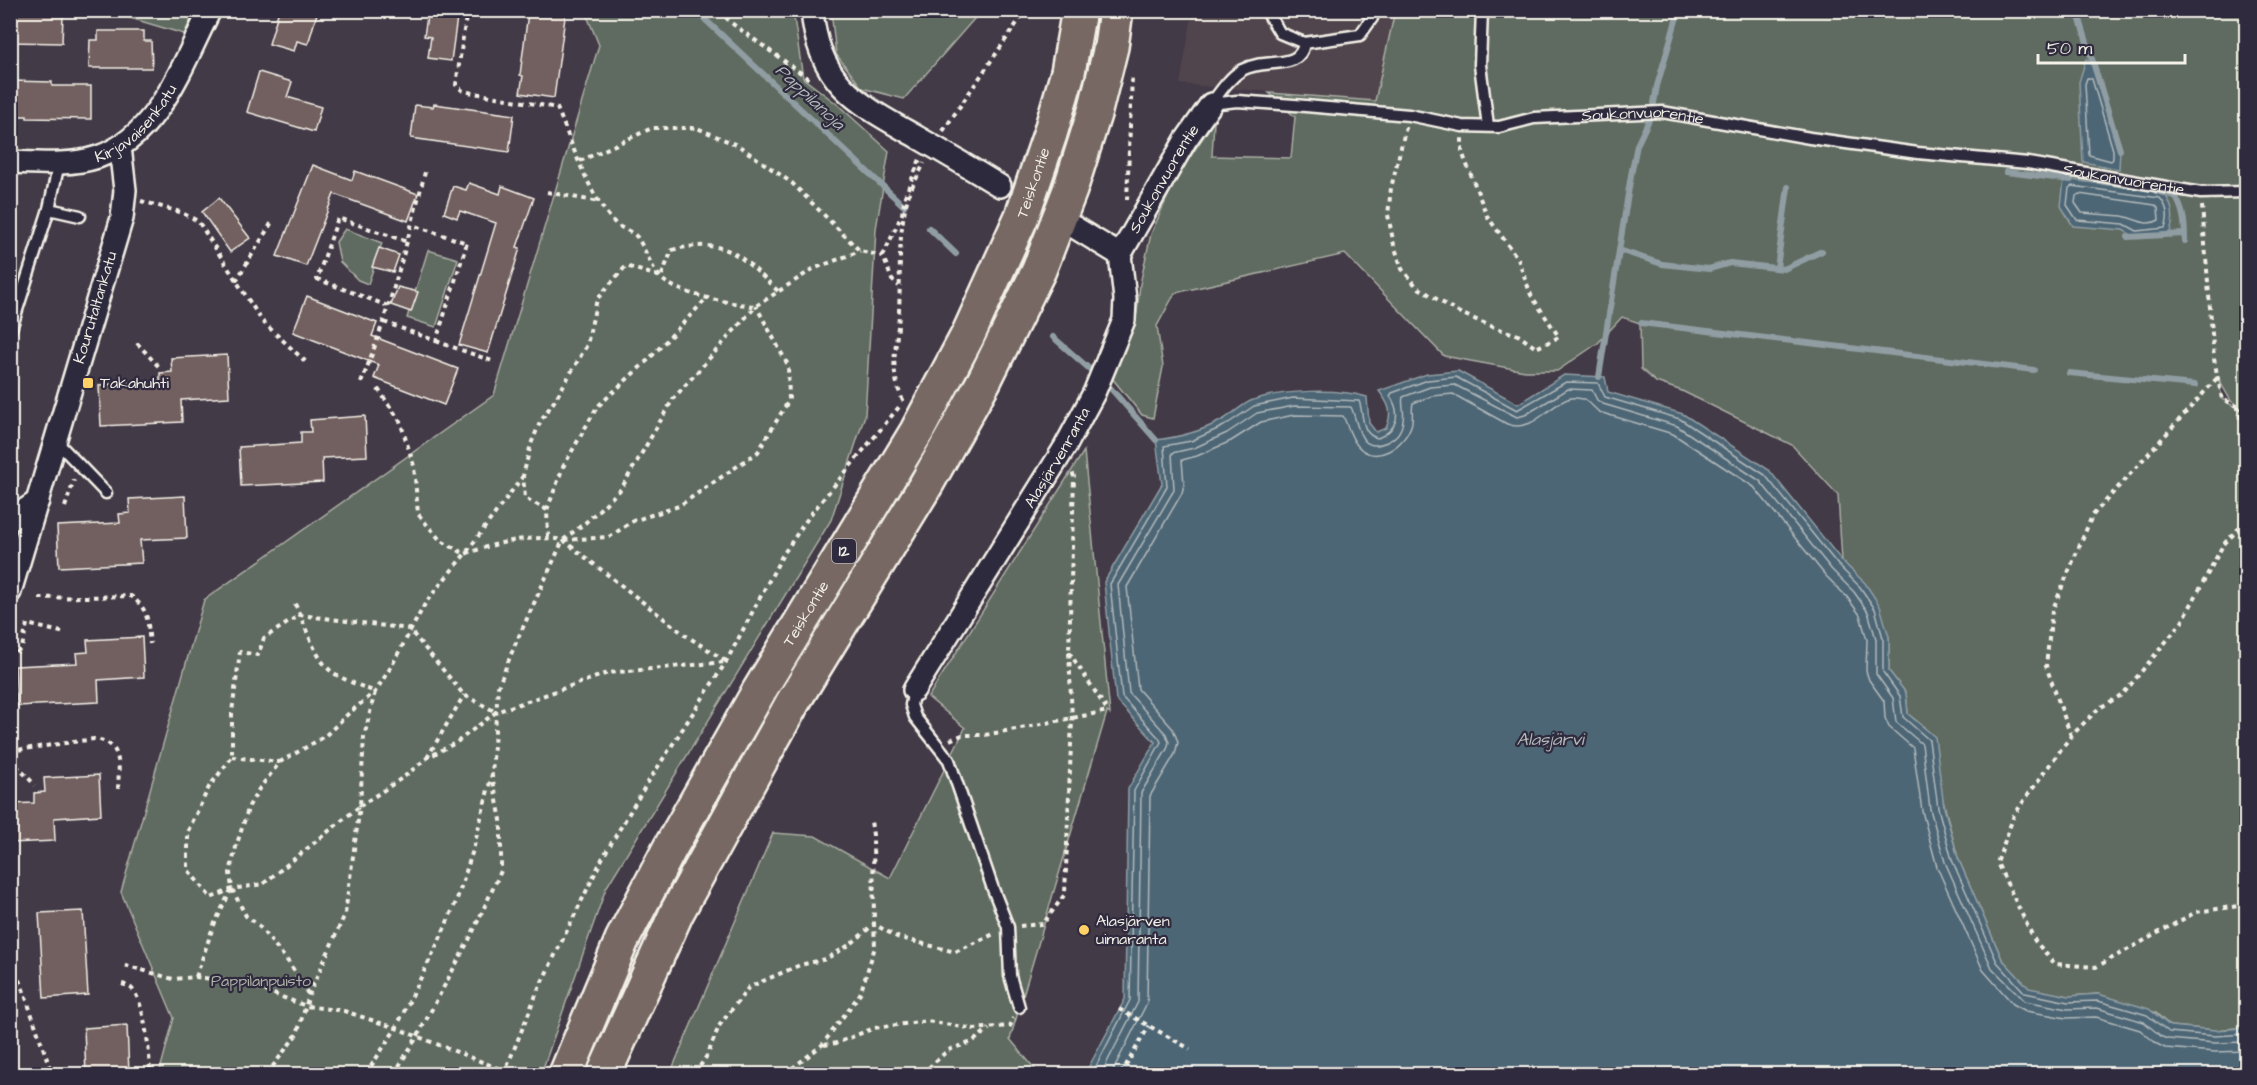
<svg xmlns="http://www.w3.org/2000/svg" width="2257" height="1085" viewBox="0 0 2257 1085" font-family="'Architects Daughter',sans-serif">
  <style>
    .built { fill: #51454e }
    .green { fill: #5f6b60; stroke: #aaaea4; stroke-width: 1.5 }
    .water { fill: #4d6676; stroke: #909ea4; stroke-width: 1.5 }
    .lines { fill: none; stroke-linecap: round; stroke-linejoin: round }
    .shore { stroke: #b1b9ba; stroke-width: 1.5 }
    .stream { stroke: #909ea4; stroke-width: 6 }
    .building { fill: #725f5e; stroke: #f4f1e8; stroke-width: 1.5 }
    .lane-casing { stroke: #f4f1e8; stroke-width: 15 }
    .street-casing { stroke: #f4f1e8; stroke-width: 26 }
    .highway-casing { stroke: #f4f1e8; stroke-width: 38 }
    .path { stroke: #f4f1e8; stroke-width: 4; stroke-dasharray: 4.5 4.5; stroke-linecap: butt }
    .lane { stroke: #2f2a3d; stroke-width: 10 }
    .street { stroke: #2f2a3d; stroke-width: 21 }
    .highway { stroke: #776864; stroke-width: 33 }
    .poi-dot { fill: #ffd166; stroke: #2f2a3d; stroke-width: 2 }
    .labels { text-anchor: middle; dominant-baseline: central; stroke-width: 4.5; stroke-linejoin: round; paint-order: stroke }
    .shield { fill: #2f2a3d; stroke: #b9b5b5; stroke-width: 1.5 }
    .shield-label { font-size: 15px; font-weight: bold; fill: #f4f1e8 }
    .street-label { font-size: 16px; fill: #f4f1e8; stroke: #2f2a3d }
    .poi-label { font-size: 16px; fill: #f4f1e8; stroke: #2f2a3d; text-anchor: start }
    .park-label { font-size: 16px; fill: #b1b5ab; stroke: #2f2a3d }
    .water-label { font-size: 18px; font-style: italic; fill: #b1b9ba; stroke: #2f2a3d }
  </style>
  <rect width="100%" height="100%" fill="#433a47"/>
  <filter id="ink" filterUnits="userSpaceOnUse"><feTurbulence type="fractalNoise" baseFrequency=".0167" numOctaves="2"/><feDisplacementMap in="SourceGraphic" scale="12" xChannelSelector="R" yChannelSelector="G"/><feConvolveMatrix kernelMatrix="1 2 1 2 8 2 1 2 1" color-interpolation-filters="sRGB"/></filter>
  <g filter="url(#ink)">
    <path class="built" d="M1193 11H1395L1376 101 1180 84Z"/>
    <g class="green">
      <path d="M107 11H195L184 34Z"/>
      <path d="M585 11H793L803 78 837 104 889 151 876 229 865 415 831 520 606 888 541 1074H159L174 1018 121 892 204 600 494 395 599 45Z"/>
      <path d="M831 11V10L981 11 904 99 862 88 836 54Z"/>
      <path d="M1395 11H2246V412L2231 401 2219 380 2222 399 2246 414V1027L2215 1030 2170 1026 2156 1013 2098 994 2069 996 2029 989 2002 959 1958 858 1924 727 1908 714 1906 693 1889 671V637L1863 582 1842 561 1838 495 1792 445 1682 391 1656 382 1641 369 1640 323 1622 317 1598 343 1557 371H1525L1444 356 1345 254 1175 293 1157 326 1163 367 1153 418 1142 415 1112 378 1137 313 1140 284 1151 234 1175 180 1214 121 1212 156 1291 158 1295 117 1269 93 1375 101Z"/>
      <path d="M345 229 382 243 368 284 358 280 340 262 336 242Z"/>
      <path d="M428 250 458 259 436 327 407 318Z"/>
      <path d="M1084 451 1110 714 1107 712 1010 1039 1039 1074H670L773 833 815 836 890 878 965 728 928 697Z"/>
    </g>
    <g class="water">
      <path d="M2086 59 2092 61 2120 150 2119 169 2083 162 2079 82Z"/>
      <path d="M2064 179 2163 192C2174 206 2175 219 2169 235L2135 237 2123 230 2073 226 2061 206Z"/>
      <path d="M1458 371 1518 404 1564 375 1605 377 1608 392 1683 414 1769 470 1842 561 1865 583 1880 606 1889 637V671L1906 693 1908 714 1935 737 1944 807 1958 858 2002 959 2029 988 2069 996 2098 994 2149 1009 2170 1026 2215 1030 2246 1028V1074H1085L1125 999 1128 789 1155 742 1116 700 1104 582 1162 484 1156 440C1180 437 1201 432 1222 420 1232 415 1242 404 1253 400 1283 390 1338 388 1367 397L1369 423 1376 432 1386 428C1393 412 1389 404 1379 391L1427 374Z"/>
    </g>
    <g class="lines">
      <g class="shore">
        <path d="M2087 78 2092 79 2113 150V159L2111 161 2089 155 2085 84Z"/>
        <path d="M2072 186 2160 198C2167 206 2169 217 2165 228L2137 231 2124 224 2077 220 2067 205 2069 188Z"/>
        <path d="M2079 194 2155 205 2158 208 2159 220C2146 228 2135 218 2122 216 2108 215 2095 214 2082 213L2075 203 2076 196Z"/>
        <path d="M1092 1074 1130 1000 1134 791 1161 742 1159 738 1122 697 1110 584 1167 487 1164 446 1191 441 1224 426 1254 406 1293 398 1359 401C1364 413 1360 435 1378 438 1397 430 1402 414 1390 396L1392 393 1428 380 1456 377 1517 410 1566 382 1598 383 1605 397 1680 419 1765 475 1838 565 1860 587 1875 609 1883 638V672L1900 696 1903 717 1929 740 1938 808 1952 860 1997 962 2025 993 2068 1002 2098 1001 2147 1015 2169 1032 2215 1036 2246 1034"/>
        <path d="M1101 1074 1138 1002 1141 793 1167 749 1169 742 1166 734 1129 693 1118 585 1174 490 1172 453 1194 448 1227 433 1257 413 1294 406 1351 407C1359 424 1358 455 1387 442 1396 438 1402 430 1403 420 1405 412 1401 404 1403 397L1430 387 1455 385 1517 417 1525 415 1568 389 1592 390 1597 400 1603 404 1677 426 1760 481 1832 570 1854 592 1868 612 1876 639V674L1893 698 1896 722 1922 744 1930 809 1945 862 1992 968 2025 1001 2067 1009 2097 1008 2144 1022 2162 1037 2168 1039 2215 1043 2246 1042"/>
        <path d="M1111 1074 1147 1003 1150 796 1175 754 1178 742 1173 729 1138 689 1127 587 1182 493 1184 484 1182 460 1197 456 1231 441 1261 422 1294 415 1343 416C1348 426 1350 436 1357 445 1375 467 1404 446 1411 426 1414 418 1411 411 1413 403L1432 396 1453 394 1507 424C1534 434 1549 403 1571 398 1575 397 1581 399 1585 399L1599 412 1673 434 1754 487 1825 575 1847 597 1860 615 1867 640 1866 671 1869 680 1884 701 1885 718 1889 727 1913 748 1922 811 1937 867 1983 970 2013 1004 2026 1011 2066 1018 2096 1017 2140 1030 2157 1044 2165 1048 2215 1052 2246 1051"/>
      </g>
      <g class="stream">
        <path d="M695 10 904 206"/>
        <path d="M2077 10 2120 150"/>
        <path d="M1654 103 1657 86 1679 10"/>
        <path d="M2006 172 2071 180"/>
        <path d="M929 228 956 254"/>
        <path d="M2128 237 2184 234 2185 241C2185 224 2184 210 2175 196L2156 191"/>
        <path d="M1619 250 1662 264 1709 269 1730 263 1784 269 1822 251"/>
        <path d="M1777 268 1788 187"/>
        <path d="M1641 323 2034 370"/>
        <path d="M1053 337 1093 372"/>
        <path d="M2069 373 2195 385"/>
        <path d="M1599 377 1631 175 1637 145 1649 120"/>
        <path d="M1106 383 1156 440"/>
      </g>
    </g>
    <g class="building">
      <path d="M10 10H54V15H63L62 43 10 42Z"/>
      <path d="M279 10H318L308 44 297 41 294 51 269 44Z"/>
      <path d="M428 10H458L451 61 428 58 431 37 424 36Z"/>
      <path d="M532 10H566L554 98 520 93 523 76 520 75 528 13H531Z"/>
      <path d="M98 31H144V41H151L152 68H89L90 40H98Z"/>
      <path d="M259 72 292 82 287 97 321 107 314 132 247 112Z"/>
      <path d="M10 81 52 82V86H91V119L27 118V116H10Z"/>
      <path d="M434 104 514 115 509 152 411 138 415 105 433 107Z"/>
      <path d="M313 165 352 180 355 171 418 194 408 221 334 194 306 266 277 256Z"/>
      <path d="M469 183 500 194 502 186 534 198 517 247 520 248 488 353 459 345 496 223 460 211 457 218 444 213 453 186 466 190Z"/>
      <path d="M219 198 250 238 230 252 202 212Z"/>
      <path d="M379 248 399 255 393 272 372 267Z"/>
      <path d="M398 287 418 292 411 312 391 305Z"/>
      <path d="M307 296 377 323 372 336 458 369 444 405 374 378 379 365 293 332Z"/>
      <path d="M227 355 229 397 181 400 182 422 101 426 99 385 160 381V373L172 372 171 358Z"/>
      <path d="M365 416 367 456 322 458 323 482 241 486 239 447 301 443V432H311L310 420Z"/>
      <path d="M185 496 187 538 140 540 142 563 59 567 57 526 120 523 119 514 130 513 129 499Z"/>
      <path d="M142 637 144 677 98 680 99 702 17 706 15 666 77 663 76 653 88 652 87 640Z"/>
      <path d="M99 775 101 815 54 818 55 841 10 843V804L34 803V793L45 792 44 778Z"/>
      <path d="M83 911 88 995 44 998 39 913Z"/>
      <path d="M127 1025 129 1074H86L84 1028Z"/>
    </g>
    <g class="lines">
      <defs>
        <g id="lane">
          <path d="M1266 10 1280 33 1304 43 1360 35 1372 18 1373 10"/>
          <path d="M1482 10 1480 65 1488 126"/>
          <path id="s1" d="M1211 104 1237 101 1294 105 1409 115 1462 126 1499 127 1534 118 1662 112 1810 138 1918 153 2028 163 2201 193 2246 192"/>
          <path d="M1211 104C1220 92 1229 78 1242 70 1265 57 1300 72 1304 43"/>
          <path d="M49 209 80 216"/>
          <path d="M10 332 49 209 59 163"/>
          <path d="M56 441 106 493"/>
          <path d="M914 690 911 705 915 717 949 760 993 889 1008 927 1010 976 1019 1007"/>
        </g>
        <g id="street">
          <path d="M812 10C818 85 859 104 917 137 945 153 972 169 1000 186"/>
          <path id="s2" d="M10 162C39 163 70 166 98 157 159 136 183 63 210 10"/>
          <path id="s3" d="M1120 255 1185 141 1211 104"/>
          <path d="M10 520 38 501"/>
          <path id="s4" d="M10 592 122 218 125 190 120 147"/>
          <path id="s5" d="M914 690 1065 447 1094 393 1124 320 1125 299 1120 255 1074 227"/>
        </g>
        <g id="highway">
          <path id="s6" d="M566 1074 622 940 670 848 759 691 917 431 968 335 1022 216 1050 134 1068 72 1079 10"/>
          <path d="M604 1074 677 912 793 702 927 483 984 381 1039 270 1070 190 1095 111 1111 47 1116 10"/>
        </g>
      </defs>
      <use href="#lane" class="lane-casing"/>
      <use href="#street" class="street-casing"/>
      <use href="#highway" class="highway-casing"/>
      <g class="path">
        <path d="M467 10 456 85 463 91 557 108C572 143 588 194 614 222 620 229 631 230 637 237 646 250 651 269 663 280 681 295 732 304 755 306"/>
        <path d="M720 10 730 22 812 81"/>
        <path d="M1406 127 1391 188 1388 215 1394 245 1402 269 1417 287 1458 312 1493 327 1518 335 1536 348 1559 337 1531 295 1518 259 1487 216 1462 152V138"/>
        <path d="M943 131 1026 10"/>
        <path d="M580 161 652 128H697L739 146 792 183 860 251 883 256 892 280 899 286"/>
        <path d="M547 192 599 202"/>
        <path d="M1127 200 1132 76"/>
        <path d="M141 201 180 212 198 221 262 321 306 362"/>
        <path d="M2202 206 2214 359 2222 399 2246 410"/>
        <path d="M883 256 902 214 905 196 920 159"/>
        <path d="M236 281 272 222"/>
        <path d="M388 306 317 279 338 218 408 242"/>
        <path d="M384 322 436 341 467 243 412 225"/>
        <path d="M436 341 495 362"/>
        <path d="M137 343 160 368"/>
        <path d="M361 383C388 315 407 244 425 172"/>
        <path d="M378 389 400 421 414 466 418 514 441 541 465 554C496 543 530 534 563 540L685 635 726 661"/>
        <path d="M903 401C887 364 898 348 899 311 901 273 897 238 907 201 910 188 919 175 924 163"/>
        <path d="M2236 407 2239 409 2240 421 2246 426"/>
        <path d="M65 507 74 480"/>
        <path d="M547 510 563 467 597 407 648 360 707 298"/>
        <path d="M2246 521 2223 545 2182 622 2123 694 2098 709 2071 736 2045 771 2014 815 1997 863 2035 941 2055 964 2096 967 2196 912 2246 905"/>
        <path d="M548 537 547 510 525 498 523 476 531 444 541 420 555 400 587 345 597 299 626 266 661 277 672 250C728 237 739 255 778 291"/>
        <path d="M564 540 609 537 633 521 679 506 758 452 789 400 788 365 756 306"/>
        <path d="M39 598 131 596C150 611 147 620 150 644"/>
        <path d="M295 604C304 622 315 659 331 671 344 681 360 685 375 692L364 737 360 806 263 884 232 889 211 898 188 870V831L209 787 232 757V712L240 652 258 655 264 638 300 615 409 629 464 695 496 712"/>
        <path d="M1069 652 1108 711"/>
        <path d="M10 659 22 647 27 624 65 633"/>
        <path d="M2071 736 2046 666 2052 611 2092 516 2218 377"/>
        <path d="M950 740 962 735H985L1108 711"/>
        <path d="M10 751 94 739C123 742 119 766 118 789"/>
        <path d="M232 757 280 762"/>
        <path d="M427 758 464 695"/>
        <path d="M10 759 35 785"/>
        <path d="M1020 926 1043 924 1065 894 1072 719 1069 652 1074 477 1072 471"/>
        <path d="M10 964 22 986 52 1074"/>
        <path d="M125 965 173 979 196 977 244 983 306 1006 344 1011 396 1028 505 1071"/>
        <path d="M196 977 213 927 231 890"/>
        <path d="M122 984C125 985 128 986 131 988 145 1000 150 1056 150 1074"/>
        <path d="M308 994 290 964 258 925 246 916 232 889 230 873 236 847 249 806 259 789 280 762 324 737 349 713 375 692 391 667 426 602 465 554 523 476"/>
        <path d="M1119 1009 1190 1049"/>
        <path d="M824 1045 837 1043 874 1028 927 1021 974 1029 1010 1026 1014 1018"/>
        <path d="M267 1074 297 1034 309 995 345 914 360 806 405 776 427 758 457 742 496 712 608 673 725 662"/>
        <path d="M366 1074 396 1028 438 943 456 902 473 850 492 774 498 687 514 647 563 540 585 523 621 489 673 399 756 306 813 269 860 251"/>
        <path d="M394 1074 417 1037 471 936 501 871V820L492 776"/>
        <path d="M504 1074 538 990 603 857 643 790 726 662 782 556 810 515 899 407"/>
        <path d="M695 1074 708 1054 719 1026 749 987 800 965 826 959 851 944 874 924 873 835 871 821"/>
        <path d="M785 1074 822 1045 860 994 875 947 874 924 897 937 955 952 996 933"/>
        <path d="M922 1074 948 1050 972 1042 989 1029"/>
        <path d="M1121 1074 1149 1026"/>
      </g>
      <use href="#lane" class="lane"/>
      <use href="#street" class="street"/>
      <use href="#highway" class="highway"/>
    </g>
  </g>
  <g class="poi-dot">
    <rect x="82" y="377" width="12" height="12" rx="3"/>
    <circle cx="1084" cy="930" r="6"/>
  </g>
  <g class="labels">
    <rect class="shield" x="832" y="539" width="24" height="24" rx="4.5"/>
    <g class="shield-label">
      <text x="844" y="551">12</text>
    </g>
    <g class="street-label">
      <text stroke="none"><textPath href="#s1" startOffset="435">Soukonvuorentie</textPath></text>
      <text stroke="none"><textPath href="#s2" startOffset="140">Kirjavaisenkatu</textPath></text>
      <text stroke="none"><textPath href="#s3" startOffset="88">Soukonvuorentie</textPath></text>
      <text stroke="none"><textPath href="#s1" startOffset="921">Soukonvuorentie</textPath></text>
      <text stroke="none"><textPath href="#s6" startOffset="1008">Teiskontie</textPath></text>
      <text stroke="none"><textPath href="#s4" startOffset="297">Kourutaltankatu</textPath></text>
      <text stroke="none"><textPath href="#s5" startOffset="273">Alasjärvenranta</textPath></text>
      <text stroke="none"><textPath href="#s6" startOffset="520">Teiskontie</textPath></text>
    </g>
    <g class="poi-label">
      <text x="100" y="383">Takahuhti</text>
      <text x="1096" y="921">Alasjärven<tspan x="1096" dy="18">uimaranta</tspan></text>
    </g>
    <g class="park-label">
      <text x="261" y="981">Pappilanpuisto</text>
    </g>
    <g class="water-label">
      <text transform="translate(810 97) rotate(43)">Pappilanoja</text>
      <text x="1550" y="739">Alasjärvi</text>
    </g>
  </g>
  <rect width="2257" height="1085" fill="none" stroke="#2f2a3d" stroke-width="36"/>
  <rect x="18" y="18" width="2221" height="1049" fill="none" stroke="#f4f1e8" stroke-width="2" filter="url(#ink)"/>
  <path d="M2038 54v9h147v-9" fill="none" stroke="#f4f1e8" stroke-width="3"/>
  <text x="2047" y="54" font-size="18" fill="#f4f1e8" stroke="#2f2a3d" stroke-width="4.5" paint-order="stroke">50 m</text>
</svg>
